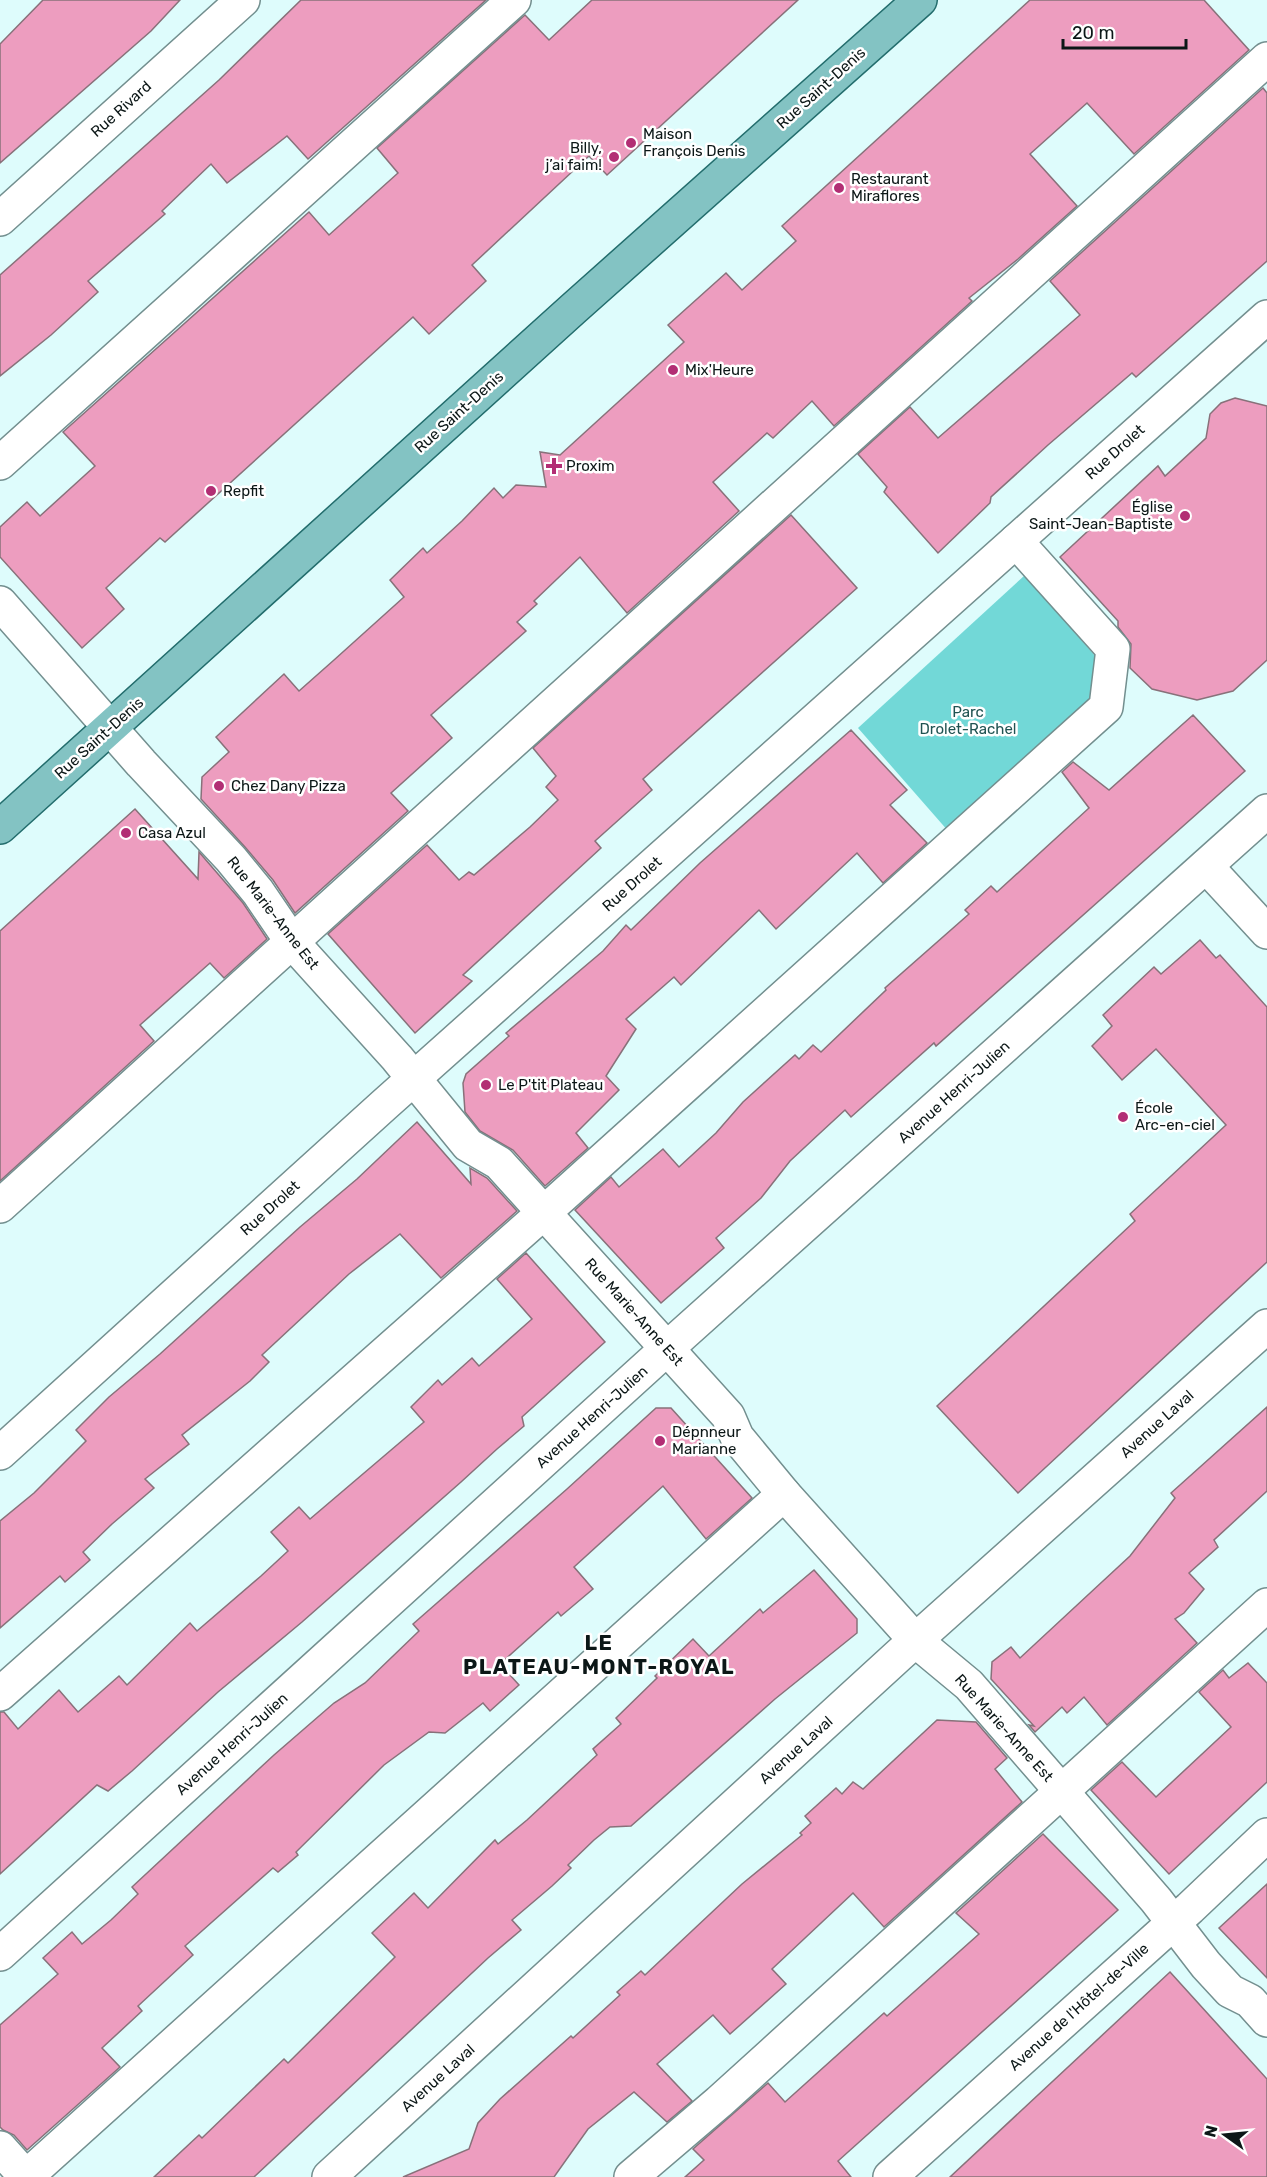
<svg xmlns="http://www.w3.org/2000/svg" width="1267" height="2177" viewBox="0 0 1267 2177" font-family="Rubik,sans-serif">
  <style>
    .green { fill: #72d8d7 }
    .building { fill: #ed9dbf; stroke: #88717a; stroke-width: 1.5 }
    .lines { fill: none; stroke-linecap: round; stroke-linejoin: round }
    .minor-casing { stroke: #738f8f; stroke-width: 36 }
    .major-casing { stroke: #236d6d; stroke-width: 36 }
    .minor { stroke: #fff; stroke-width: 33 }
    .major { stroke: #83c3c3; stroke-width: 33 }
    .poi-dot { fill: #b22e74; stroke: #fff; stroke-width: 2 }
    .labels { text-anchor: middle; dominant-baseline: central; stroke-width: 5; stroke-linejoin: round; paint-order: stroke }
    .street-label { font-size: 15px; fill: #0c1717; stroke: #fff }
    .poi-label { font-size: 15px; fill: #0c1717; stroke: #fff; text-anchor: start }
    .park-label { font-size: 15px; fill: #205352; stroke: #fff }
    .district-label { font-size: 21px; font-weight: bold; letter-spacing: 1.5px; fill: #0c1717; stroke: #fff }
  </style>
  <rect width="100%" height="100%" fill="#defcfc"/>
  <path class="green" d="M1025 575 1096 657 1095 697 949 832 858 728Z"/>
  <g class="building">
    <path d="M43 0H180L151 31 0 163V44Z"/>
    <path d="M301 0H486L308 159 287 136 227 183 211 164 162 211 165 214 88 281 98 292 51 335 0 376V275L219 80Z"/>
    <path d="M592 0H798L607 175 589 156 472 265 486 281 429 334 413 317 165 542 160 538 106 588 124 609 82 648 0 557V527L27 502 40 516 95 466 63 432 309 212 329 235 398 173 377 148 525 15 549 40Z"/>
    <path d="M1030 0H1204L1249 50 1134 154 1087 103 1030 154 1077 206 1018 259 969 298 972 301 834 426 812 401 773 438 767 433 713 482 739 511 627 613 580 557 534 601 537 604 517 622 526 631 431 715 452 738 391 793 408 811 295 913 273 880 245 847 201 799 202 777 229 752 216 737 284 674 299 691 334 660 404 597 390 580 423 548 427 553 462 521 494 488 503 498 516 485 546 487 540 452 560 455 684 342 668 325 726 273 742 290 796 241 782 226Z"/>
    <path d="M1263 88 1267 93V261L1136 377 1132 373 1048 445 991 497 990 503 938 553 884 492 887 487 858 454 910 407 938 438 1080 315 1050 281Z"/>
    <path d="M1235 398 1267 406V660L1233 691 1197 700 1152 689 1130 668 1131 644 1118 627V621L1060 557 1158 466 1165 476 1206 438 1210 414 1221 403Z"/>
    <path d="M791 515 857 588 643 779 652 790 595 841 601 848 463 975 472 981 415 1033 328 934 427 845 459 880 469 872 474 875 530 827 558 800 546 787 556 776 533 748Z"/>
    <path d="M1193 715 1245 771 936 1046 934 1043 851 1117 845 1110 819 1134 790 1161 761 1198 716 1238 724 1248 661 1303 575 1210 611 1177 619 1187 663 1149 679 1167 716 1133 743 1102 795 1055 799 1059 813 1045 821 1052 886 990 885 988 969 914 965 910 991 886 997 892 1089 808 1062 772 1073 762 1109 790Z"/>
    <path d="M851 730 907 790 890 805 927 843 883 883 857 853 776 929 759 910 681 985 674 977 626 1019 636 1029 606 1076 619 1090 576 1133 588 1148 545 1186 513 1150 480 1131 465 1112 463 1083 466 1074 509 1036 506 1033 603 951 626 925 631 930 700 863Z"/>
    <path d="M135 809 198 879 199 852 243 903 267 939 224 978 210 963 140 1025 154 1041 0 1181V931Z"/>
    <path d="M1200 940 1216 958 1220 955 1267 1007V1262L1018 1493 937 1406 1135 1221 1130 1214 1226 1125 1156 1049 1122 1080 1092 1046 1112 1026 1103 1015 1154 967 1161 974Z"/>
    <path d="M417 1122 471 1184 470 1168 487 1178 517 1211 441 1278 400 1234 349 1274 262 1355 269 1362 250 1381 182 1435 189 1444 145 1479 154 1488 112 1524 83 1552 90 1560 65 1582 60 1576 0 1628V1521L34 1493 86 1441 76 1430 109 1397 160 1354 300 1227 357 1179Z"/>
    <path d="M526 1253 605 1342 522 1417 524 1426 497 1449 461 1482 302 1622 218 1692 132 1771 108 1791 97 1785 0 1874V1712H4L18 1729 59 1690 78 1712 119 1676 127 1685 190 1623 197 1631 261 1576 288 1551 271 1532 299 1507 310 1519 424 1422 411 1407 438 1380 442 1385 472 1358 479 1366 532 1319 497 1279Z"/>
    <path d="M1267 1407V1491L1214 1540 1218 1547 1189 1573 1204 1589 1184 1613 1175 1619 1197 1643 1107 1725 1084 1697 1067 1713 1062 1707 1035 1732 1029 1725 1034 1726 991 1679 992 1662 1011 1647 1020 1658 1103 1581 1130 1556 1175 1498 1171 1493Z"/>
    <path d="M656 1408H671L752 1498 706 1539 663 1486 574 1567 593 1589 561 1616 558 1612 500 1664 519 1685 490 1711 483 1703 445 1733 429 1732 384 1765 296 1852 298 1855 278 1872 273 1868 185 1946 193 1955 138 2006 142 2011 102 2048 120 2067 27 2150 14 2135 3 2130 0 2127V2025L58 1974 43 1958 72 1932 82 1944 111 1920 138 1894 132 1887 274 1755 334 1703 365 1683 419 1631 413 1624 567 1489Z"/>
    <path d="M814 1570 857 1619V1633L775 1699 631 1826 610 1827 594 1840 568 1865 571 1868 552 1886 512 1920 521 1930 488 1958 254 2177H154L199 2135 202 2138 284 2059 288 2063 395 1957 372 1933 414 1893 428 1908 495 1840 498 1844 527 1820 597 1755 593 1749 621 1724 616 1718 657 1678 655 1676 693 1639 709 1656 760 1609 763 1613Z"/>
    <path d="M1248 1663 1267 1683V1782L1169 1874 1091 1790 1122 1762 1156 1797 1231 1727 1199 1692 1223 1670 1229 1678Z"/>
    <path d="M937 1720 976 1722 1007 1758 995 1769 1022 1802 884 1927 853 1893 772 1969 786 1984 730 2034 713 2015 657 2064 692 2101 667 2122 634 2092 588 2129 554 2177H403L469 2149 478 2123 500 2099 571 2036 573 2038 620 1995 617 1992 641 1971 645 1975 742 1884 802 1835 800 1833 811 1823 805 1816 836 1788 842 1794 853 1782 863 1789Z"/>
    <path d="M1043 1834 1118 1910 838 2161 851 2177H685L704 2160 693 2149 768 2083 785 2102 884 2013 887 2016 979 1934 956 1913Z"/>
    <path d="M1267 1884V1978L1219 1928Z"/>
    <path d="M1170 1972 1267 2079V2177H950Z"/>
  </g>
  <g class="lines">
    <defs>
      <g id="minor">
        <path d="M0 219 243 0"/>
        <path d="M0 463 514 0"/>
        <path d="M0 603 141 763 231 859 258 892 292 942 397 1058 468 1145 499 1163 728 1416 737 1437 784 1494 899 1622 916 1641 969 1685 1156 1900 1206 1965 1230 1991 1250 2001 1267 2020"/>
        <path d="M1206 866 1267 932"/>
        <path d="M0 1206 1267 59"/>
        <path d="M0 1453 384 1105 1267 317"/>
        <path d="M0 1694 558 1200 1106 707 1113 649 1016 541"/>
        <path d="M0 1954 683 1334 1267 811"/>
        <path d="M0 2148 26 2177"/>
        <path d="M26 2177 784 1494"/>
        <path d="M329 2177 899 1655 1267 1326"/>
        <path d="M631 2177 719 2102 1267 1605"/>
        <path d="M890 2177 1190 1908 1267 1835"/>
      </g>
      <path id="major" d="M0 827 573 309 920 0"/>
    </defs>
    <use href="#minor" class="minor-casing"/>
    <use href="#major" class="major-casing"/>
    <use href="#minor" class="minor"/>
    <use href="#major" class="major"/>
  </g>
  <g class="poi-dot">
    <circle cx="631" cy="143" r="6"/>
    <circle cx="614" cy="157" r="6"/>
    <circle cx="839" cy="188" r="6"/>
    <circle cx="673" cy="370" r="6"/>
    <path d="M551 457h6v6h6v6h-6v6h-6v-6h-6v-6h6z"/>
    <circle cx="211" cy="491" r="6"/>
    <circle cx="1185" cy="516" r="6"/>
    <circle cx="219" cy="786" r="6"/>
    <circle cx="126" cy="833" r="6"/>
    <circle cx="486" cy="1085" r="6"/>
    <circle cx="1123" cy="1117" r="6"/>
    <circle cx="660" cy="1441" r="6"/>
  </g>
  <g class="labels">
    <g class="street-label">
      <text transform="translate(821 88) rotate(-42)">Rue Saint-Denis</text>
      <text transform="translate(121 109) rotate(-42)">Rue Rivard</text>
      <text transform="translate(459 412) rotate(-42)">Rue Saint-Denis</text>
      <text transform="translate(1115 452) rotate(-42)">Rue Drolet</text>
      <text transform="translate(99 738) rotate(-42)">Rue Saint-Denis</text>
      <text transform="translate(632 884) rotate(-42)">Rue Drolet</text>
      <text transform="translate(273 913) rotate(52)">Rue Marie-Anne Est</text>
      <text transform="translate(954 1092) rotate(-42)">Avenue Henri-Julien</text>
      <text transform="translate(270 1208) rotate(-42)">Rue Drolet</text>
      <text transform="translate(634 1312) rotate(48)">Rue Marie-Anne Est</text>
      <text transform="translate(592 1417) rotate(-42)">Avenue Henri-Julien</text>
      <text transform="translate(1157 1424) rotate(-42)">Avenue Laval</text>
      <text transform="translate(1004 1728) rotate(48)">Rue Marie-Anne Est</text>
      <text transform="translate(232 1744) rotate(-42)">Avenue Henri-Julien</text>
      <text transform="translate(796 1750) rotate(-42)">Avenue Laval</text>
      <text transform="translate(1079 2007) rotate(-42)">Avenue de l'Hôtel-de-Ville</text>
      <text transform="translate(438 2078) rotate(-42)">Avenue Laval</text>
    </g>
    <g class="poi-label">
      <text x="643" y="134">Maison<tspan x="643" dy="17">François Denis</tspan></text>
      <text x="602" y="148" text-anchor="end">Billy,<tspan x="602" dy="17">j’ai faim!</tspan></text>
      <text x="851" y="179">Restaurant<tspan x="851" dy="17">Miraflores</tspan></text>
      <text x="685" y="370">Mix'Heure</text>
      <text x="566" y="466">Proxim</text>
      <text x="223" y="491">Repfit</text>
      <text x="1173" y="507" text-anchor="end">Église<tspan x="1173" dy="17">Saint-Jean-Baptiste</tspan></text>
      <text x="231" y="786">Chez Dany Pizza</text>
      <text x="138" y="833">Casa Azul</text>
      <text x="498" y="1085">Le P'tit Plateau</text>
      <text x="1135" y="1108">École<tspan x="1135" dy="17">Arc-en-ciel</tspan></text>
      <text x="672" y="1432">Dépnneur<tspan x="672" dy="17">Marianne</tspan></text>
    </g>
    <g class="park-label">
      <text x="968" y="712">Parc<tspan x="968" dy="17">Drolet-Rachel</tspan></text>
    </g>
    <g class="district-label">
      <text x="599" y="1642">LE<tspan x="599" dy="24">PLATEAU-MONT-ROYAL</tspan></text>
    </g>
  </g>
  <g transform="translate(1225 2135) rotate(285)" stroke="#ffffff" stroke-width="4.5" paint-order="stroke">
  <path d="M0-4.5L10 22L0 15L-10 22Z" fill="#0c1717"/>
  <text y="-9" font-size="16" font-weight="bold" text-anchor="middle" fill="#0c1717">N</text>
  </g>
  <path d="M1063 39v9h123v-9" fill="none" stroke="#0c1717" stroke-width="3"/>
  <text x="1072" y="39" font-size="18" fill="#0c1717" stroke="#ffffff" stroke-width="4.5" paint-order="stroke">20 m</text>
</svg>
